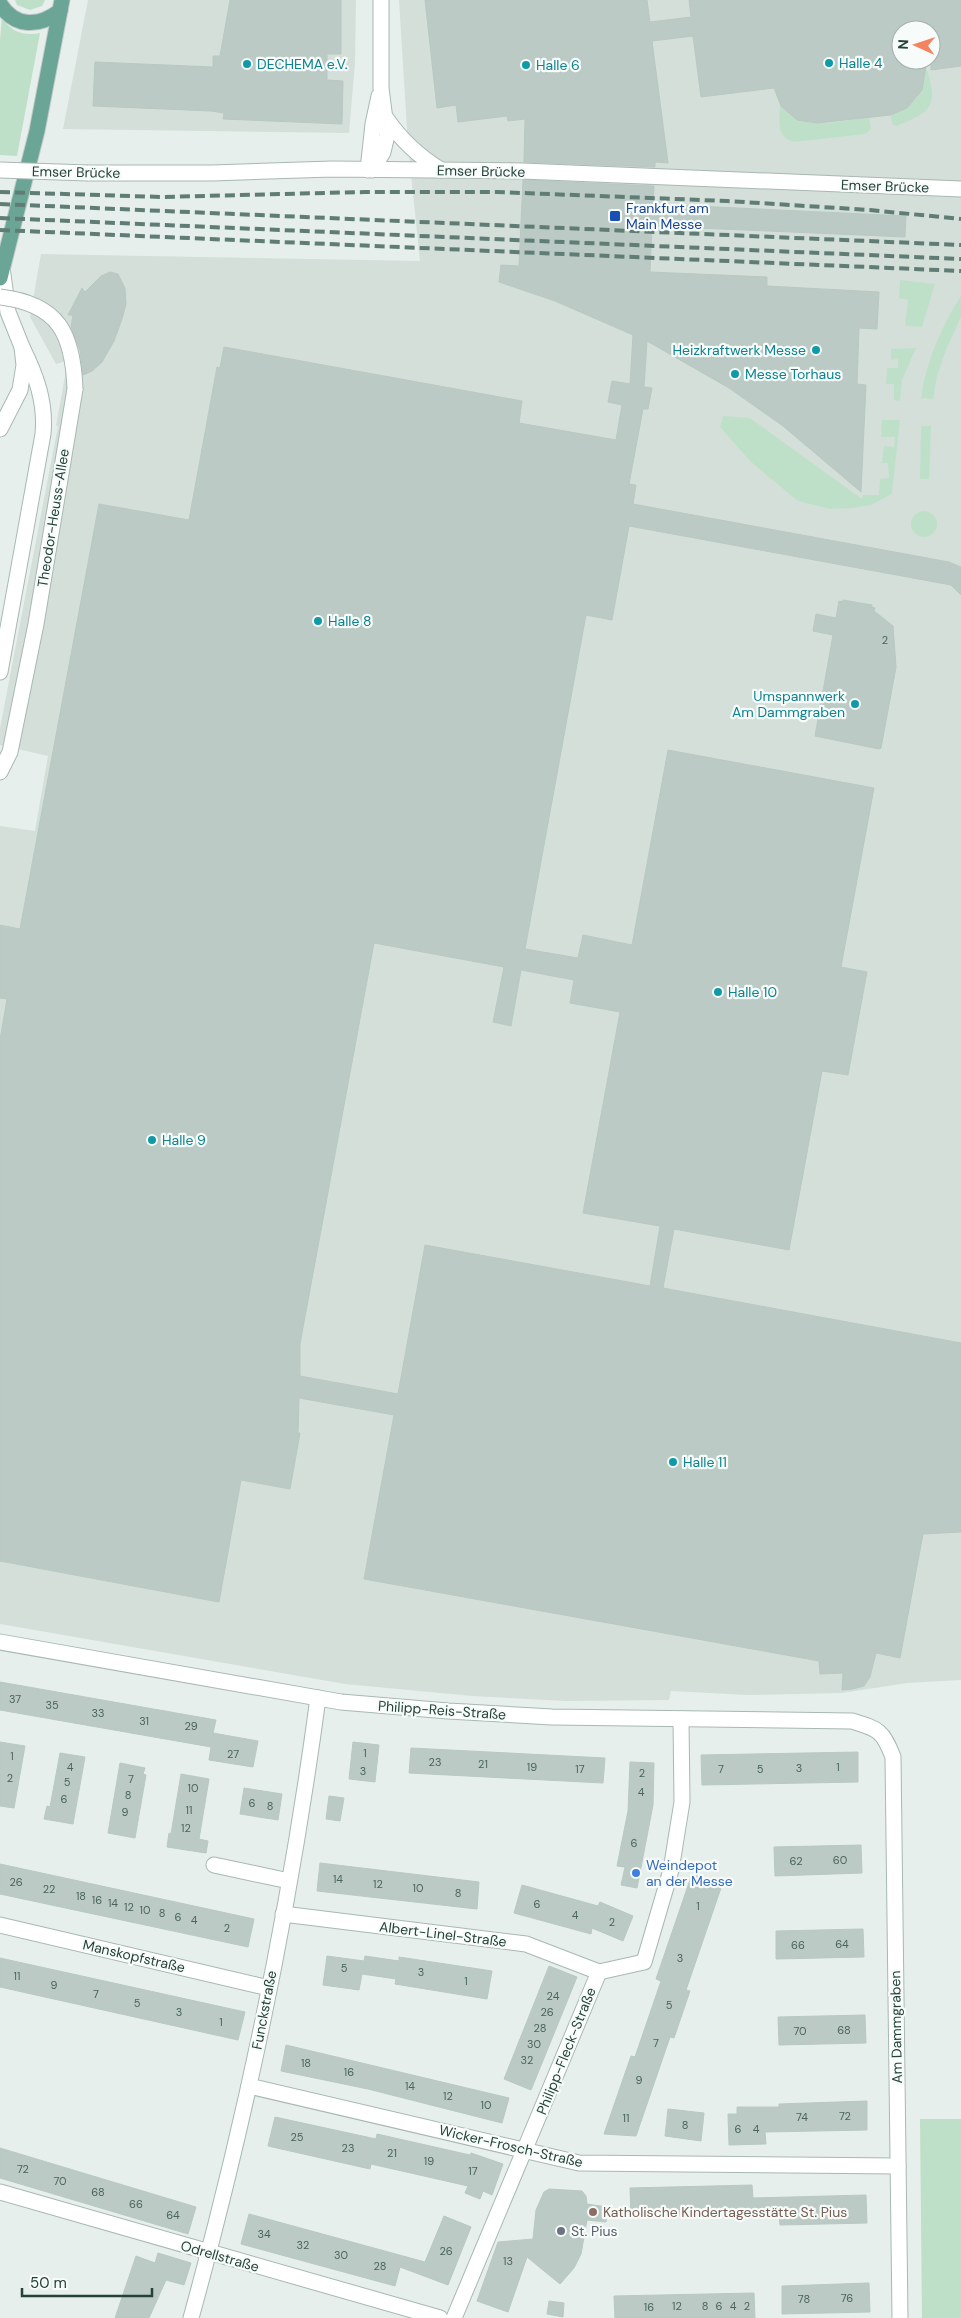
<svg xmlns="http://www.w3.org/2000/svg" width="961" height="2318" viewBox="0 0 961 2318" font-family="'DM Sans',sans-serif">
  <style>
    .built { fill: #d4dfda; fill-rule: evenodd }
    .green { fill: #bfe0c8 }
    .building { fill: #bbcac4; stroke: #b8c9c2; fill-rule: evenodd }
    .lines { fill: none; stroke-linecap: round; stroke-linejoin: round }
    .minor-casing { stroke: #a8b8b2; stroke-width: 17 }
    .primary-casing { stroke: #c2cac8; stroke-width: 17 }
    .minor { stroke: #fff; stroke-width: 15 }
    .primary { stroke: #6aa596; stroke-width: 15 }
    .rail { stroke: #5f7d75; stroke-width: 4; stroke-dasharray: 10 5; stroke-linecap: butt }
    .minor-bridge-casing { stroke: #a8b8b2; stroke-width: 17; stroke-linecap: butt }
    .minor-bridge { stroke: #fff; stroke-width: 15 }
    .culture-dot { fill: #0f9aa8; stroke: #f7fbf9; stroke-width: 2 }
    .transit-dot { fill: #1a4fb4; stroke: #f7fbf9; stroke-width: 2 }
    .shop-dot { fill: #3f7fe0; stroke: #f7fbf9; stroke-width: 2 }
    .education-dot { fill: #8d6e63; stroke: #f7fbf9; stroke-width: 2 }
    .worship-dot { fill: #6b7280; stroke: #f7fbf9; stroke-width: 2 }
    .labels { text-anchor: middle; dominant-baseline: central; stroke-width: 4.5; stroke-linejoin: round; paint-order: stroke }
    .number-label { font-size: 11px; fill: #4a645c }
    .culture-label { font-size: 14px; fill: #0d838f; stroke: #f7fbf9; text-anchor: start }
    .street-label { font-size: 14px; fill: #24423a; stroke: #f7fbf9 }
    .transit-label { font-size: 14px; fill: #164399; stroke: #f7fbf9; text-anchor: start }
    .shop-label { font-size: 14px; fill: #366cbe; stroke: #f7fbf9; text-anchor: start }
    .education-label { font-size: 14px; fill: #785e54; stroke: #f7fbf9; text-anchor: start }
    .worship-label { font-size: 14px; fill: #5b616d; stroke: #f7fbf9; text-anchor: start }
  </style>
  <rect width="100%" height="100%" fill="#e6efeb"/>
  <g class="built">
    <path d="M88 0H356L355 63 349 133 63 129Z"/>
    <path d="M399 0H961V1680L907 1683 842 1693 748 1695 671 1691 669 1700 566 1701 472 1696 345 1684 0 1624V826L35 831 48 756 0 745V728L58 426H56L67 365 66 361 56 364 30 317 41 254 420 261 408 145ZM901 30H931V60H901Z"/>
  </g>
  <g class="green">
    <path d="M15 0H45L42 6 30 10 17 5Z"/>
    <path d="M2 17C10 32 24 36 40 33L17 156 0 155V40Z"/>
    <path d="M925 70H927C939 107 930 112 897 126L893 125 890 115C916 104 921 97 925 70Z"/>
    <path d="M780 104C801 133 839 121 869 117L871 129 865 134 794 142C775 137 780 120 780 104Z"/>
    <path d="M900 280 935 284 922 327 905 326 908 300 899 298Z"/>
    <path d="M961 296V317L946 350 937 376 933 399 921 398C926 362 941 327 961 296Z"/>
    <path d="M916 348 902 380 900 401 894 400V384H886L887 368H898V359L891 360V349Z"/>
    <path d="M723 416 750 418 862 499 863 495H879L880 479 889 478 888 463H882L884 446 894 447 895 437H881L882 420H900L892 494 871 505 852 508 830 509 798 501 751 462 720 427Z"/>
    <path d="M921 426H931L929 479H920Z"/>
    <circle cx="924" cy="524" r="13"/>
    <path d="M920 2119H961V2318H922Z"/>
  </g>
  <g class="building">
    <path d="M230 0H341V54H327V80L343 81 342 124 223 119 224 113 211 111 93 106 95 62 213 67V56H220Z"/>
    <path d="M425 0H647L650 22 691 17 689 0H961V66L931 70V30H901V60H927L922 90 907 108 890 115 817 123 797 120 781 106 774 88 701 97 693 36 652 41 668 163 655 162V167L524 162 525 119 508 121 507 116 458 122 456 105 437 108Z"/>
    <path d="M523 180 654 186 653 204 906 216 905 237 652 226 650 272 767 277V286L879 292 877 329 859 328 857 384 866 385 861 492 783 426 729 388 647 341 644 387 652 388 648 409H643L629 484 636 485 633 504 949 562 961 567V595L951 585 629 526 612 620 586 615 525 949 578 958 583 935 632 945 668 750 874 788 841 967 867 972 848 1075 822 1071 789 1250 674 1229 663 1288 961 1343V1532L923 1534 900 1658 876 1653 870 1677 864 1686 853 1689 842 1690 843 1673 820 1674 819 1661 364 1579 394 1415 299 1398 298 1433H300L290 1489 241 1480 219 1602 0 1561V1040L7 999 0 998V925L20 929 99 504 189 520 217 367 220 368 224 347 522 401 519 423 616 440 622 405 608 402 612 381 630 384 633 335 555 301 499 282 501 265 519 266ZM374 943 504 967 493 1022 511 1026 521 970 574 980 570 1003 620 1012 583 1213 660 1226 650 1286 425 1245 398 1394 300 1376V1344Z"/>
    <path d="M110 272 118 274 125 288 126 304 122 319 114 341 102 362 92 371 83 375 80 350 71 327 73 315H68L82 288 85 292 101 276Z"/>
    <path d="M843 600 872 605V607L875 608 874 611 893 626 896 667 881 748 879 749 815 736 833 635 813 631 816 614 836 618 839 601 843 602Z"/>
    <path d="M0 1682 216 1720 213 1733 258 1741 253 1767 209 1760 211 1747 0 1710Z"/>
    <path d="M0 1742 25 1746 14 1808 0 1806Z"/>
    <path d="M353 1742 379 1745 375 1782 349 1779Z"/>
    <path d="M411 1748 605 1758 603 1783 409 1773Z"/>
    <path d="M858 1752V1782L702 1785 701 1755Z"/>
    <path d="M60 1753 85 1757 73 1824 44 1819 47 1806 50 1807Z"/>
    <path d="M630 1762 654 1763 653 1805 637 1888 621 1885 625 1867 617 1866 628 1811Z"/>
    <path d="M120 1763 145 1768 143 1774 146 1775 135 1838 108 1833Z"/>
    <path d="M181 1774 209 1779 199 1839 208 1841 206 1853 167 1847 169 1833 171 1834Z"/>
    <path d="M244 1788 282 1794 278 1820 240 1814Z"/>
    <path d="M329 1796 344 1798 340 1821 326 1819Z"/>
    <path d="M861 1845 862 1873 775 1876 774 1847Z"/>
    <path d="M320 1863 479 1882 477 1909 317 1891Z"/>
    <path d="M0 1864 254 1919 248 1947 0 1894Z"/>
    <path d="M692 1874 722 1885 686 1990 690 1991 674 2038 670 2037 636 2136 604 2134 631 2056 635 2057 661 1981 656 1979Z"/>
    <path d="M522 1885 598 1906 600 1902 633 1916 623 1941 592 1928 591 1934 514 1913Z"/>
    <path d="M863 1929 864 1957 776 1959V1931Z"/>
    <path d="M327 1956 364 1961 365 1956 399 1961V1957L492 1971 487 1999 395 1984 396 1979 362 1974 359 1990 323 1985Z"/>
    <path d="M0 1958 245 2012 238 2040 0 1987Z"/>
    <path d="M549 1966 577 1977 531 2090 504 2079Z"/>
    <path d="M865 2015 866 2043 779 2045 778 2017Z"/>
    <path d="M286 2045 509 2098 502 2123 368 2089 281 2071Z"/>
    <path d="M867 2101V2130L765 2132 766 2144 729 2145 728 2114H737V2107H779V2104Z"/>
    <path d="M668 2109 704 2113 701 2141 665 2136Z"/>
    <path d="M275 2117 376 2139 377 2134 470 2155 471 2153 503 2164 492 2195 483 2191 480 2199 465 2193 468 2186 371 2164 370 2169 268 2146Z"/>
    <path d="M0 2148 196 2207 188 2234 0 2178Z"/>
    <path d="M752 2185 753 2198 866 2195 867 2223 780 2225 779 2213 631 2216 630 2188Z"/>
    <path d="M549 2189 582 2191 586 2196 587 2204 607 2207 606 2222 587 2220 581 2254 574 2268 560 2284 527 2257 508 2312 477 2301 498 2242 533 2239 536 2210 544 2192Z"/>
    <path d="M249 2214 425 2262 444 2216 471 2227 448 2285 400 2267 395 2286 241 2244Z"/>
    <path d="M158 2253 191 2263 184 2285 166 2280 149 2318H115L136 2256 155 2263Z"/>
    <path d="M869 2283 870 2312 782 2314V2286Z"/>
    <path d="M754 2293 755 2318H615L614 2296Z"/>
    <path d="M549 2301 564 2303 563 2317 547 2314Z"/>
  </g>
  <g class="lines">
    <defs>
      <g id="minor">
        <path d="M386 118C401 140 418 156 441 170"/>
        <path d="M368 170 373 124 379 96"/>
        <path d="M372 170 383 152 387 135 381 88V0"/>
        <path d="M88 173H212L332 169 522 171 961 189"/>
        <path d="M0 429 20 390 24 365 22 347 8 312 2 267"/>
        <path d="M0 672 43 434C46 402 36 375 22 347"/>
        <path d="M0 772 10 752 36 624 75 389"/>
        <path d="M0 1642 341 1702 448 1711 552 1717 852 1721C879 1729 883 1731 893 1757L900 2318"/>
        <path d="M214 1865 289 1881"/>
        <path d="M283 1914 526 1944 599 1972"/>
        <path d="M0 1925 269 1988"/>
        <path d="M599 1972 644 1962 671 1870 682 1802 681 1719"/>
        <path d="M249 2086 579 2163 898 2166"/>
        <path d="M0 2192 440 2318"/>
        <path d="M191 2318C247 2115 290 1907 318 1698"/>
        <path d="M454 2318 599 1972"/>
      </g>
      <g id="primary">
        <path d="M0 4C15 28 39 27 60 11"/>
        <path d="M0 278 37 131 62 0"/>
      </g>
    </defs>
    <use href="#minor" class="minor-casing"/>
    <use href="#primary" class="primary-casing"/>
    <use href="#minor" class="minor"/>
    <use href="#primary" class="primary"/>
    <g class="rail">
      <path d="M0 192 163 197 365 192H497L727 201 870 210 961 219"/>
      <path d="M0 204 961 245"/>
      <path d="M0 218 961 259"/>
      <path d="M0 230 961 271"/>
    </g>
    <defs>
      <g id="minor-bridge">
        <path d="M0 170 88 173"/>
        <path d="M0 297C59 304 73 334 75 389"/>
      </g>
    </defs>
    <use href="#minor-bridge" class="minor-bridge-casing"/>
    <use href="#minor-bridge" class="minor-bridge"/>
  </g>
  <g class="culture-dot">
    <circle cx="829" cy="63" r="5"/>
    <circle cx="247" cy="64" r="5"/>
    <circle cx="526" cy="65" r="5"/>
    <circle cx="816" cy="350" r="5"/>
    <circle cx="735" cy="374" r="5"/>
    <circle cx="318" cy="621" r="5"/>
    <circle cx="855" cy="704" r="5"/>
    <circle cx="718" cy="992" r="5"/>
    <circle cx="152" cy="1140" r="5"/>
    <circle cx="673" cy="1462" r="5"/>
  </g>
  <rect class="transit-dot" x="609" y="210" width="12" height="12" rx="2.5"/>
  <circle class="shop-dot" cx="636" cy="1873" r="5"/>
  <circle class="education-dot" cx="593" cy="2212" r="5"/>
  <circle class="worship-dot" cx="561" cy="2231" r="5"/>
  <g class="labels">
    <g class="number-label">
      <text x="885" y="640">2</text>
      <text x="15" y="1699">37</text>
      <text x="52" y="1705">35</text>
      <text x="98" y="1713">33</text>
      <text x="144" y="1721">31</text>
      <text x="191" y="1726">29</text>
      <text x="365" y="1753">1</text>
      <text x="233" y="1754">27</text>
      <text x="12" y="1756">1</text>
      <text x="435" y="1762">23</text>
      <text x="483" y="1764">21</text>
      <text x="70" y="1767">4</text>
      <text x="532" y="1767">19</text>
      <text x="838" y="1767">1</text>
      <text x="799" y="1768">3</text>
      <text x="580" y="1769">17</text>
      <text x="721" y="1769">7</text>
      <text x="760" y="1769">5</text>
      <text x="363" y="1771">3</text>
      <text x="642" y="1773">2</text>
      <text x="10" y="1778">2</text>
      <text x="131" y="1779">7</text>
      <text x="67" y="1782">5</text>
      <text x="193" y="1788">10</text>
      <text x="641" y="1792">4</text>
      <text x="128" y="1795">8</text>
      <text x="64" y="1799">6</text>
      <text x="252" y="1803">6</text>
      <text x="270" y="1806">8</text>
      <text x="189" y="1810">11</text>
      <text x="125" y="1812">9</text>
      <text x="186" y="1828">12</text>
      <text x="634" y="1843">6</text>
      <text x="840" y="1860">60</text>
      <text x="796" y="1861">62</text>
      <text x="338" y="1879">14</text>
      <text x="16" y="1882">26</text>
      <text x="378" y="1884">12</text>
      <text x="418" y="1888">10</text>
      <text x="49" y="1889">22</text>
      <text x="458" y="1893">8</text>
      <text x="81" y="1896">18</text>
      <text x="97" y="1900">16</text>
      <text x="113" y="1903">14</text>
      <text x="537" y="1904">6</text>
      <text x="698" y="1906">1</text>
      <text x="129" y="1907">12</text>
      <text x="145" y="1910">10</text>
      <text x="162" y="1913">8</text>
      <text x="575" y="1915">4</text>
      <text x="178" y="1917">6</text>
      <text x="194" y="1920">4</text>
      <text x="612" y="1922">2</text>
      <text x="227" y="1928">2</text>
      <text x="842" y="1944">64</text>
      <text x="798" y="1945">66</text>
      <text x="680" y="1958">3</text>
      <text x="344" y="1968">5</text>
      <text x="421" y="1972">3</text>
      <text x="17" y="1976">11</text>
      <text x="466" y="1981">1</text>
      <text x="54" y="1985">9</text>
      <text x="96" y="1994">7</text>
      <text x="553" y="1996">24</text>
      <text x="137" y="2003">5</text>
      <text x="669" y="2005">5</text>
      <text x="179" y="2012">3</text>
      <text x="547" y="2012">26</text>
      <text x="221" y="2022">1</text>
      <text x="540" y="2028">28</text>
      <text x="844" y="2030">68</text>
      <text x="800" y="2031">70</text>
      <text x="656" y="2043">7</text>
      <text x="534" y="2044">30</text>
      <text x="527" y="2060">32</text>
      <text x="306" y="2063">18</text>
      <text x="349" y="2072">16</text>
      <text x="639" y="2080">9</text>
      <text x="410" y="2086">14</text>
      <text x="448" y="2096">12</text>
      <text x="486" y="2105">10</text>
      <text x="845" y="2116">72</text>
      <text x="802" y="2117">74</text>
      <text x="626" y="2118">11</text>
      <text x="685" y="2125">8</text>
      <text x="738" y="2129">6</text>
      <text x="756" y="2129">4</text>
      <text x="297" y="2137">25</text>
      <text x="348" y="2148">23</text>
      <text x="392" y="2153">21</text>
      <text x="429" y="2161">19</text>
      <text x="23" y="2169">72</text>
      <text x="473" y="2171">17</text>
      <text x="60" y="2181">70</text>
      <text x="98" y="2192">68</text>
      <text x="136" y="2204">66</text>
      <text x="173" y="2215">64</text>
      <text x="264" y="2234">34</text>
      <text x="303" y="2245">32</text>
      <text x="446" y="2251">26</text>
      <text x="341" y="2255">30</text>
      <text x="508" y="2261">13</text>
      <text x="380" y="2266">28</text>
      <text x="847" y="2298">76</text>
      <text x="804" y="2299">78</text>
      <text x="677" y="2306">12</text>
      <text x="705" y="2306">8</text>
      <text x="719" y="2306">6</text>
      <text x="733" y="2306">4</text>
      <text x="747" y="2306">2</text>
      <text x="649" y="2307">16</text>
    </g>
    <g class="culture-label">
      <text x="839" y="63">Halle 4</text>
      <text x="257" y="64">DECHEMA e.V.</text>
      <text x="536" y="65">Halle 6</text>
      <text x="806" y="350" text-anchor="end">Heizkraftwerk Messe</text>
      <text x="745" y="374">Messe Torhaus</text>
      <text x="328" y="621">Halle 8</text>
      <text x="845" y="696" text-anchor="end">Umspannwerk<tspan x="845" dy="16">Am Dammgraben</tspan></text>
      <text x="728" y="992">Halle 10</text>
      <text x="162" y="1140">Halle 9</text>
      <text x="683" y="1462">Halle 11</text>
    </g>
    <g class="street-label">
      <text transform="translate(481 171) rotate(1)">Emser Brücke</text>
      <text transform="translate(76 172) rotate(1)">Emser Brücke</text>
      <text transform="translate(885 186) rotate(2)">Emser Brücke</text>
      <text transform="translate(53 518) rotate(-81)">Theodor-Heuss-Allee</text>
      <text transform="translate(442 1710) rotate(4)">Philipp-Reis-Straße</text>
      <text transform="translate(443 1934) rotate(7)">Albert-Linel-Straße</text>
      <text transform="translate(134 1956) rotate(13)">Manskopfstraße</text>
      <text transform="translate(264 2010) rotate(-79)">Funckstraße</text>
      <text transform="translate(896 2027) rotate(-91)">Am Dammgraben</text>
      <text transform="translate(566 2051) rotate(-68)">Philipp-Fleck-Straße</text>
      <text transform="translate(511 2146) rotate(13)">Wicker-Frosch-Straße</text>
      <text transform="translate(220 2256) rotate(16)">Odrellstraße</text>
    </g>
    <g class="transit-label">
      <text x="626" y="208">Frankfurt am<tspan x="626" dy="16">Main Messe</tspan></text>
    </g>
    <g class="shop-label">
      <text x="646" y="1865">Weindepot<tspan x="646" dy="16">an der Messe</tspan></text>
    </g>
    <g class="education-label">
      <text x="603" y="2212">Katholische Kindertagesstätte St. Pius</text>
    </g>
    <g class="worship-label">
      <text x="571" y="2231">St. Pius</text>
    </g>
  </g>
  <g transform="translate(916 45) rotate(273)"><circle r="24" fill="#f7fbf9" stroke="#a3b1ad"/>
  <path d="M0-4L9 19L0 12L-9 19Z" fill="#f4845f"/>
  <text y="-8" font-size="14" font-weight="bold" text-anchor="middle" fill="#24423a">N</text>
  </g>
  <path d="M22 2288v8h130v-8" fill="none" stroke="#24423a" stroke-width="2.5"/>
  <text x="30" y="2288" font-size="15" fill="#24423a" stroke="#f7fbf9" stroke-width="4" paint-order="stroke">50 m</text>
</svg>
